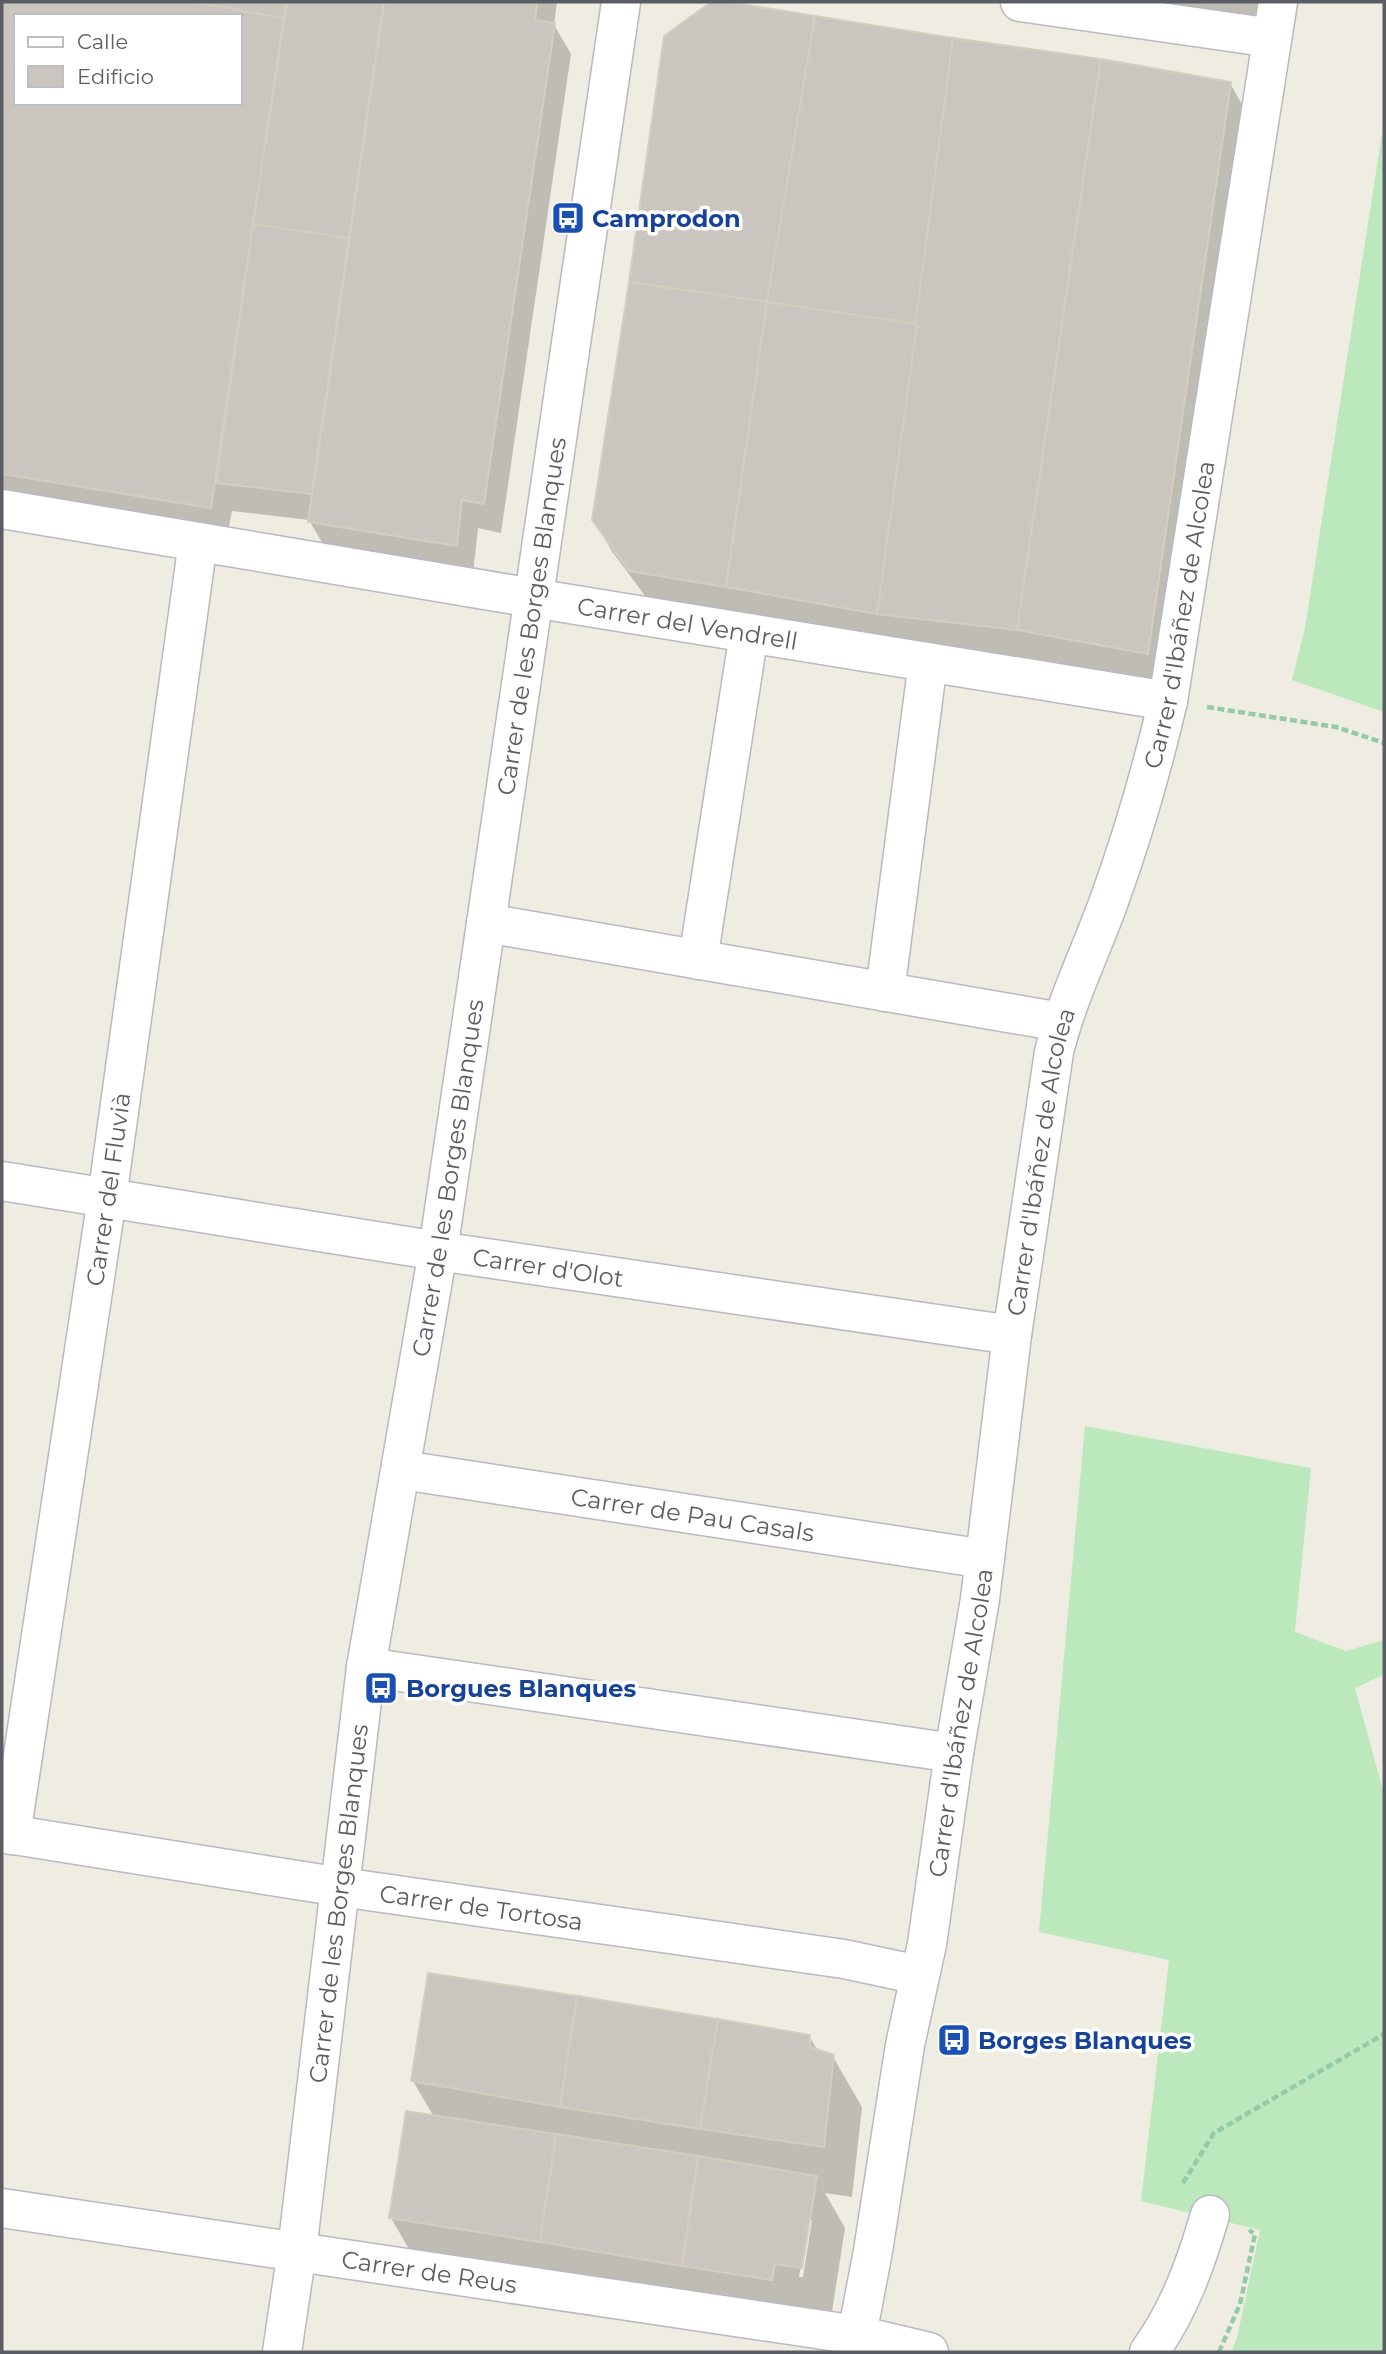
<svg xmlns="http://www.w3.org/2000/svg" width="1386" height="2354" viewBox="0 0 1386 2354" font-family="Montserrat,sans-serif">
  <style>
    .grass { fill: #bce8bd }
    .shadow { fill: #0003; fill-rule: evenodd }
    .building { fill: #cac6bf; stroke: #d4cec0; stroke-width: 2; fill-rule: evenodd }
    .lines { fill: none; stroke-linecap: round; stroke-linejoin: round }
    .minor-casing { stroke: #b7bac0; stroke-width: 41 }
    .path { stroke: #94caa5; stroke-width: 4.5; stroke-dasharray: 7 3.5; stroke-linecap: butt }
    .minor { stroke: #fff; stroke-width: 38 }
    .labels { text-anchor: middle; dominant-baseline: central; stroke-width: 7; stroke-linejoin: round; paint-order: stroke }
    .transit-label { font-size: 24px; font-weight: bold; fill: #164399; stroke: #fff; text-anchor: start }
    .street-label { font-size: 24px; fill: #5a5e64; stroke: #fff }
  </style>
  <rect width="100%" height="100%" fill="#efece2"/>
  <g class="grass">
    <path d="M1384 121V712L1292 680 1305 628Z"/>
    <path d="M1085 1426 1311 1468 1295 1632 1346 1651 1384 1640V1675L1355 1688 1384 1794V2352H1231L1237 2338 1260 2230 1141 2201 1169 1960 1039 1932Z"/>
  </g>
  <g class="shadow">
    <path d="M2 2H557L554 25 571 54 501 533 478 528 473 574 327 551 309 520 232 511 227 536 2 500ZM16 16H240V103H16Z"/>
    <path d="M714 2 1230 83 1246 112 1164 682 1035 659 895 642 648 600 611 550 594 520 631 283 665 37Z"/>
    <path d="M1038 2H1264L1260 30Z"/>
    <path d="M809 2036 818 2051 833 2057 862 2107 852 2197 825 2193 845 2228 831 2318 420 2268 391 2218 434 2117 413 2081ZM808 2220H812L803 2277H799Z"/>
  </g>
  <g class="building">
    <path d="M2 2H193L284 18 211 508 2 474ZM16 16H240V103H16Z"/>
    <path d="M193 2H287L284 18Z"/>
    <path d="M287 2H384L349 238 253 224Z"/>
    <path d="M384 2H537L535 20 555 23 484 504 462 500 457 546 308 522Z"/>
    <path d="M711 2H729L815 16 767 302 629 282 664 36Z"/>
    <path d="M815 16 953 38 917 324 767 302Z"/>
    <path d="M953 38 1101 59 1017 630 877 614Z"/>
    <path d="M1101 59 1231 82 1148 654 1017 630Z"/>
    <path d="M253 224 349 238 312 494 216 483Z"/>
    <path d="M629 282 767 302 726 587 629 571 592 520Z"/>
    <path d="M767 302 917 324 877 614 726 587Z"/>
    <path d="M428 1973 577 1996 560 2107 411 2081Z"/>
    <path d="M577 1996 718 2019 700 2129 560 2107Z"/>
    <path d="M718 2019 810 2035V2047L834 2055 824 2147 700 2129Z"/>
    <path d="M406 2111 556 2134 540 2242 389 2218Z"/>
    <path d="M556 2134 698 2156 682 2266 540 2242Z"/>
    <path d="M698 2156 817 2176 802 2268 775 2264 772 2280 682 2266Z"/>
  </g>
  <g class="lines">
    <defs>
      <g id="minor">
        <path d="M1020 2 1272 38"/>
        <path id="s1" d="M2 509 533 598 1168 701"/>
        <path d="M486 923 1061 1022"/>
        <path d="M698 960 749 633"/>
        <path d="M885 992 928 662"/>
        <path id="s2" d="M2 1181 438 1251 1012 1335"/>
        <path id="s3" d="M402 1470 985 1559"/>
        <path d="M366 1667 954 1753"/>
        <path id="s4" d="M2 1833 341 1887 844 1959 919 1975"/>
        <path id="s5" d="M11 1835 107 1198 198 542"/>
        <path id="s6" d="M2 2208 857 2335 929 2352"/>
        <path id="s7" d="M857 2335 873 2251 905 2045 927 1944 954 1753 980 1599 1012 1335 1054 1052C1066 1001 1091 951 1109 901 1133 835 1152 769 1168 701L1278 2"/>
        <path id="s8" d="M282 2352 297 2251 366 1667 438 1251 621 2"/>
        <path d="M1149 2352C1179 2311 1196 2263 1210 2215"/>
      </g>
    </defs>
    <use href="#minor" class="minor-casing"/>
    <g class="path">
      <path d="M1207 707 1336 727 1384 743"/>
      <path d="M1183 2183 1214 2133 1384 2034"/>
      <path d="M1219 2352 1240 2304 1255 2234 1249 2230"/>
    </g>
    <use href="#minor" class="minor"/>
  </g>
  <defs>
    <symbol id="bus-square" viewBox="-11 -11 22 22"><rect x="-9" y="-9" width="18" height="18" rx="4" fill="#1a4fb4" stroke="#fff"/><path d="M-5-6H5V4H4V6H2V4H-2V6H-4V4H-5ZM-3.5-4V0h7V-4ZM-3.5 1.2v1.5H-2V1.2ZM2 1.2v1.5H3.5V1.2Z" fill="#fff"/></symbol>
  </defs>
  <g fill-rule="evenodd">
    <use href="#bus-square" x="549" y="199" width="38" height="38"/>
    <use href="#bus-square" x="362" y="1669" width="38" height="38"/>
    <use href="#bus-square" x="935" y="2021" width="38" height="38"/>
  </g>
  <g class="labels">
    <g class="transit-label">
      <text x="592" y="218">Camprodon</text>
      <text x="406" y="1688">Borgues Blanques</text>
      <text x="978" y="2040">Borges Blanques</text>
    </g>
    <g class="street-label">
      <text stroke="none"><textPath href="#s7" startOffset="1755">Carrer d'Ibáñez de Alcolea</textPath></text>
      <text stroke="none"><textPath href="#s8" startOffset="1754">Carrer de les Borges Blanques</textPath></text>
      <text stroke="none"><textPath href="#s1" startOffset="695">Carrer del Vendrell</textPath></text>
      <text stroke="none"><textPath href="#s7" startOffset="1188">Carrer d'Ibáñez de Alcolea</textPath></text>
      <text stroke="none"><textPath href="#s8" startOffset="1186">Carrer de les Borges Blanques</textPath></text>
      <text stroke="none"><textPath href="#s5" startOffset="653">Carrer del Fluvià</textPath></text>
      <text stroke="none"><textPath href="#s2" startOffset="553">Carrer d'Olot</textPath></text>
      <text stroke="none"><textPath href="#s3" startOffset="294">Carrer de Pau Casals</textPath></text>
      <text stroke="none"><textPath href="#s7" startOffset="621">Carrer d'Ibáñez de Alcolea</textPath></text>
      <text stroke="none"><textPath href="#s8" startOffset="452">Carrer de les Borges Blanques</textPath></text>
      <text stroke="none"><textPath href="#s4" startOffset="485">Carrer de Tortosa</textPath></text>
      <text stroke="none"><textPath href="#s6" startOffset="432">Carrer de Reus</textPath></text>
    </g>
  </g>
  <rect width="1386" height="2354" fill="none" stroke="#5a5e64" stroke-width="7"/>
  <rect x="14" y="14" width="228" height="91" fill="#ffffff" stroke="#bdbfc1" stroke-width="2"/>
  <rect x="28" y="37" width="35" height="10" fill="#ffffff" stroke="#bdbfc1" stroke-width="2"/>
  <text x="77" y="49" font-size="21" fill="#5a5e64">Calle</text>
  <rect x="28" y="66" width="35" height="21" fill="#cac6bf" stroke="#bdbfc1" stroke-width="2"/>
  <text x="77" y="84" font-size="21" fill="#5a5e64">Edificio</text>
</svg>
